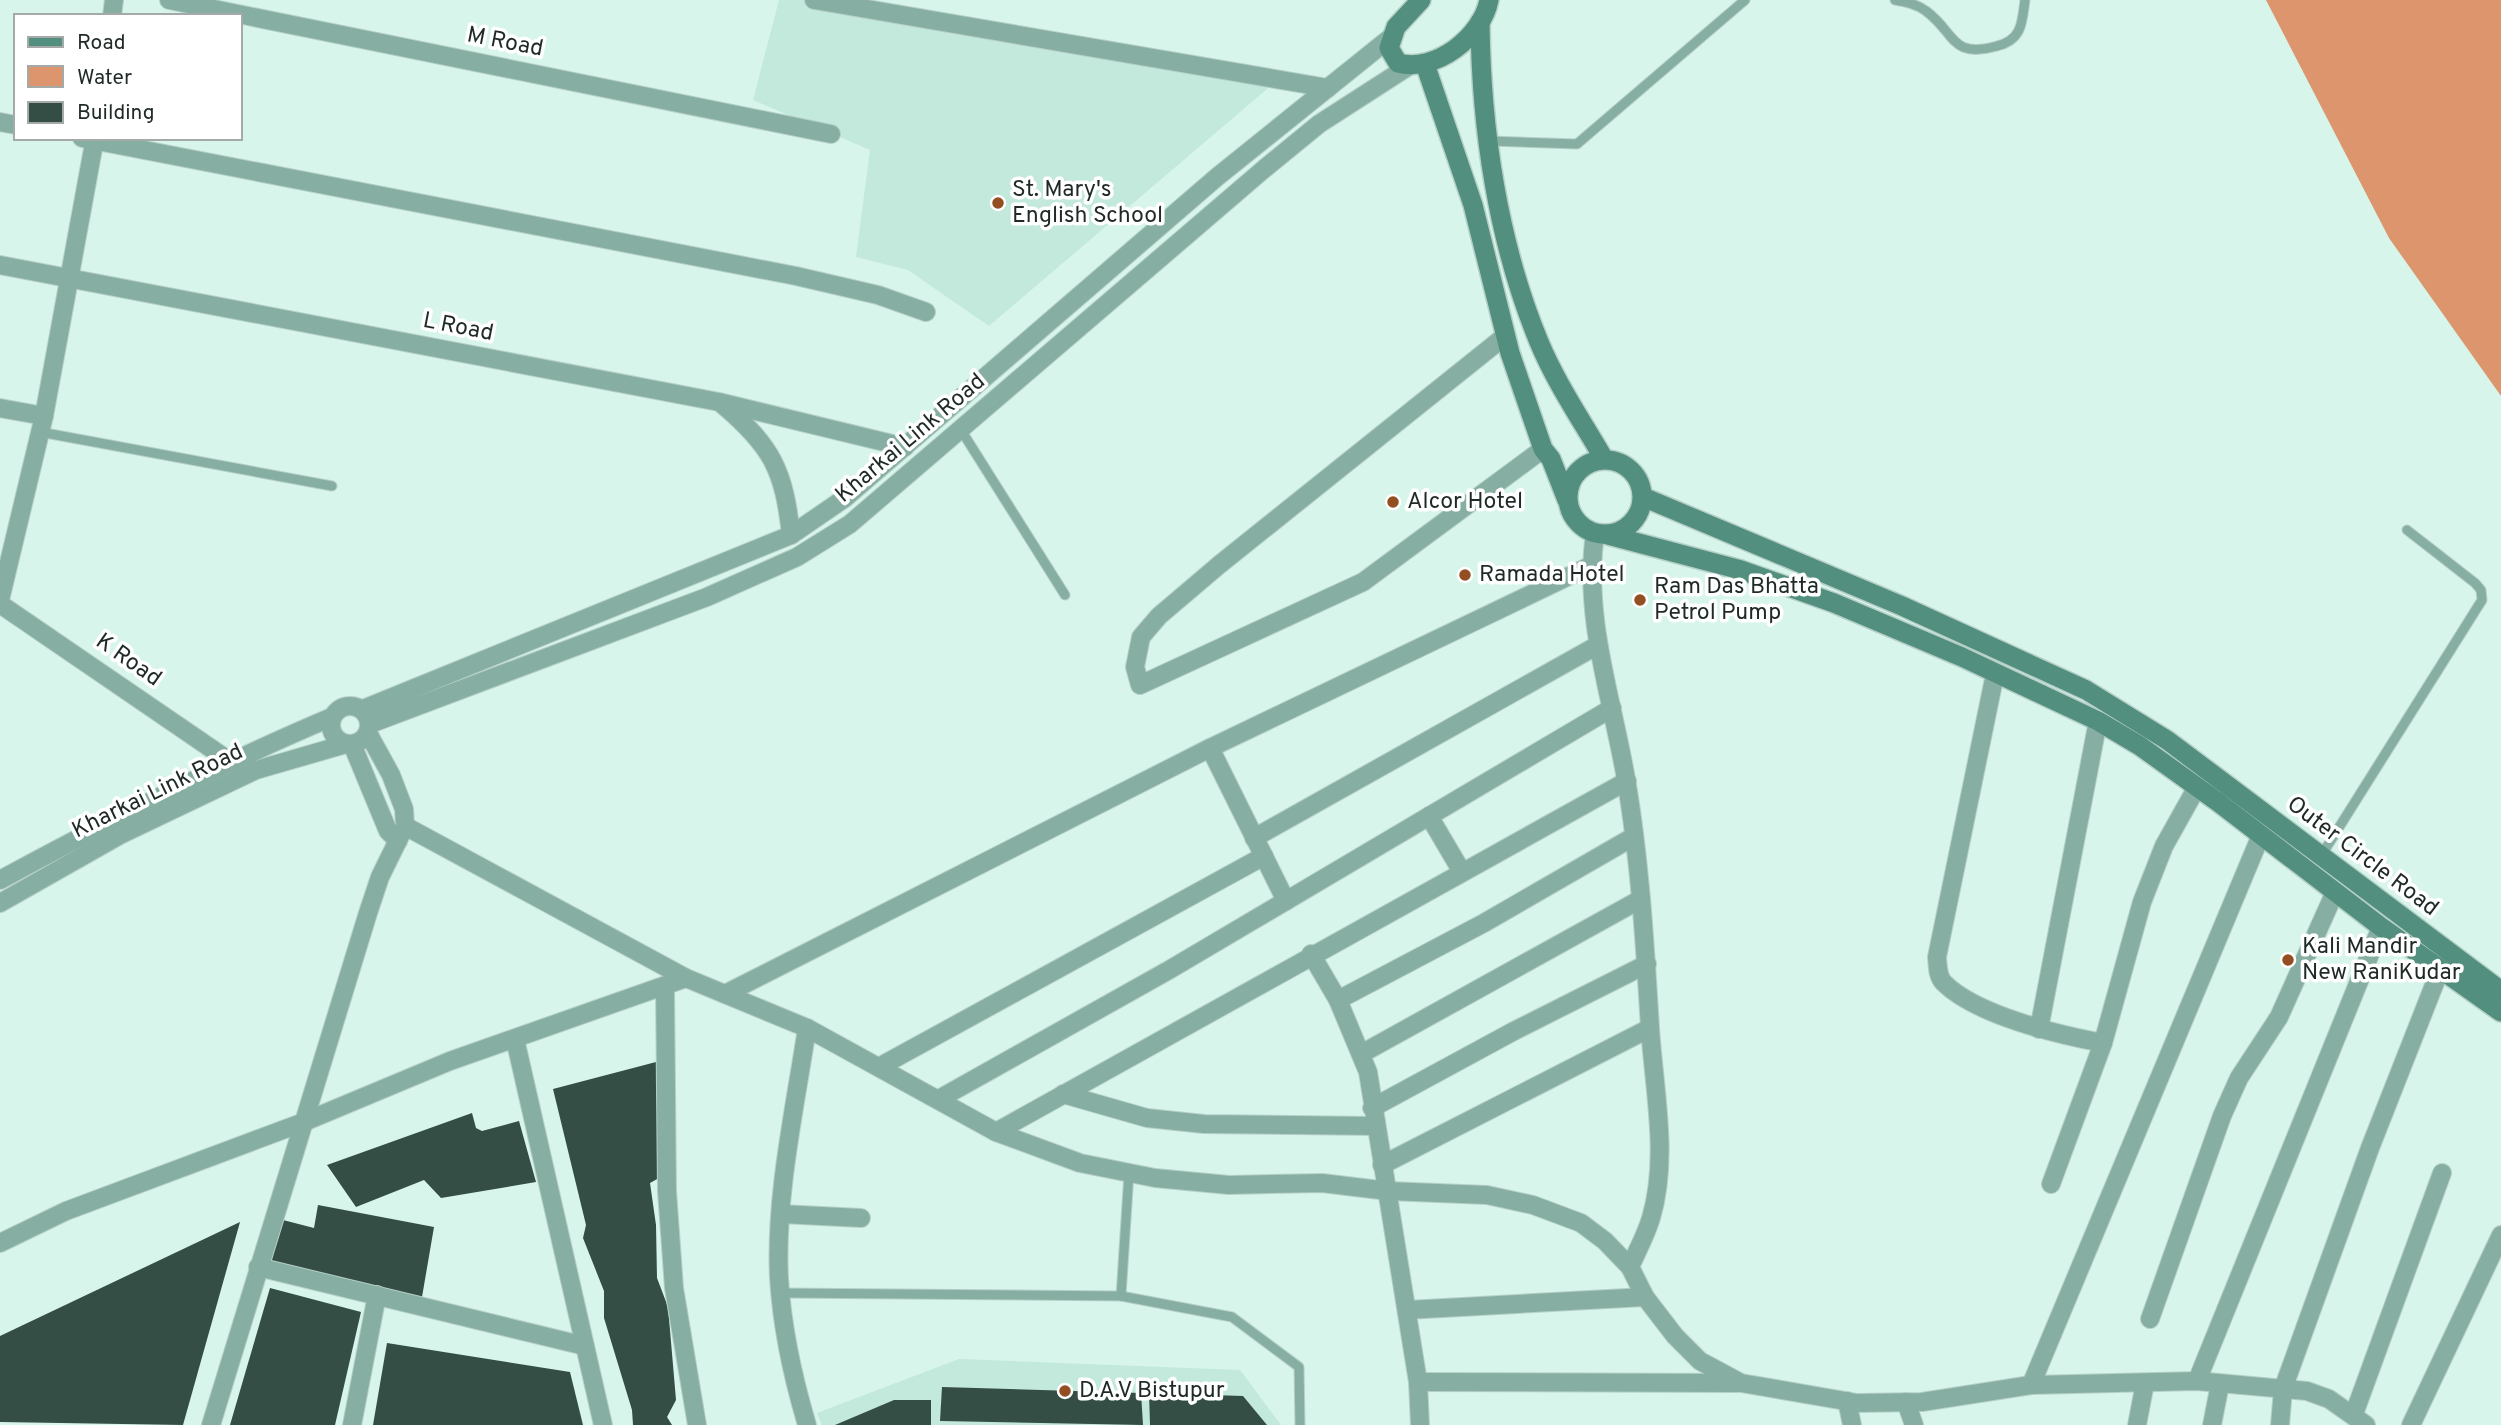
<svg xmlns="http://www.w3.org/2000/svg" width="2501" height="1425" viewBox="0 0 2501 1425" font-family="Overpass,sans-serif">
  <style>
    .built { fill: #c3e8dc }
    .water { fill: #dc956c }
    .building { fill: #344d45 }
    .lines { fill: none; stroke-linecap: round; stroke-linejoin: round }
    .service-casing { stroke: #b6d0c8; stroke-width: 11 }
    .minor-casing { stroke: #b6d0c8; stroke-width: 20 }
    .secondary-casing { stroke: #b6d0c8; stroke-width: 22 }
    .service { stroke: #87aea2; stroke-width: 9 }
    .minor { stroke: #87aea2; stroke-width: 18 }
    .secondary { stroke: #528f7e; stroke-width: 19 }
    .poi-dot { fill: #934f22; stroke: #fff; stroke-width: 2.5 }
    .labels { text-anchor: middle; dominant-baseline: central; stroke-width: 7; stroke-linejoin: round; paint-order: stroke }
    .street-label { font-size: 23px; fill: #1f2a27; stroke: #fff }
    .poi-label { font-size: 23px; fill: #1f2a27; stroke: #fff; text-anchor: start }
  </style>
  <rect width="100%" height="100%" fill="#d7f5eb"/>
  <g class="built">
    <path d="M779 0H820L1281 77 989 326 908 270 856 257 870 150 753 100Z"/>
    <path d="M959 1359 1240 1370 1281 1425H822L817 1413Z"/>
  </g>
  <path class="water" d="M2266 0H2501V396L2389 238Z"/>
  <g class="building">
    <path d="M656 1062 659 1178 650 1183 656 1225 657 1278 668 1307 676 1400 667 1417 672 1425H633L632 1410 604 1318V1291L583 1238 586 1225 553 1089Z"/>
    <path d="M472 1113 476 1128 482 1131 519 1121 536 1182 441 1198 424 1180 356 1207 327 1165Z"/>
    <path d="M318 1205 434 1227 422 1297 269 1261 283 1220 314 1228Z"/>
    <path d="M240 1222 183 1425 0 1422V1336Z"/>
    <path d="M270 1288 361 1312 335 1425H230Z"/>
    <path d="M387 1343 570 1372 583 1425H373Z"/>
    <path d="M942 1387 1141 1393 1143 1425 940 1421Z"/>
    <path d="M1149 1393 1243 1396 1267 1425H1150Z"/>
    <path d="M894 1400H931V1425H835Z"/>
  </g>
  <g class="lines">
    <defs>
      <g id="service">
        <path d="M1895 0C1906 2 1917 4 1926 11 1956 33 1950 59 1997 46 2022 40 2022 23 2025 0"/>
        <path d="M1490 141 1577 144 1745 0"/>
        <path d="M961 430 1065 595"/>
        <path d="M40 432 332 486"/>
        <path d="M2321 856 2482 600 2481 590 2475 583 2407 530"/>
        <path d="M781 1293 1121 1296 1129 1173"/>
        <path d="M1121 1296 1232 1317 1299 1367 1300 1425"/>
      </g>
      <g id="minor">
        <path d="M169 0 831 134"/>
        <path d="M814 0 1328 88"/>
        <path d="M112 16 114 0"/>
        <path d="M0 122 16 125"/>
        <path d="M82 138 796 276 878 295 926 312"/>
        <path d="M0 265 719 402 905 447"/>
        <path d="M1505 336 1219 565 1159 616 1141 637 1135 667 1140 685 1363 582 1543 449"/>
        <path d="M722 404C772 446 784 470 791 535"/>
        <path d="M0 408 44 416"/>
        <path d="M1595 533C1583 618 1612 697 1626 779 1640 861 1645 945 1650 1028 1654 1089 1669 1158 1651 1218 1646 1235 1637 1251 1630 1267"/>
        <path d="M0 600 44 416 95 138"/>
        <path d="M0 604 228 760"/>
        <path d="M1995 674 1937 957C1938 966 1937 976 1944 983 1976 1015 2059 1035 2103 1043"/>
        <circle cx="350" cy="725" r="19"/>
        <path d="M363 709 791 535 845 498 1217 177 1390 38"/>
        <path d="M370 724 707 597 797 557 850 524 1264 169 1319 124 1409 66"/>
        <path d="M352 744 388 831 398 841"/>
        <path d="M1210 748 1286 901"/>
        <path d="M1429 816 1462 872"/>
        <path d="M405 826 686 978 807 1028 996 1132 1080 1163 1155 1178 1229 1185 1322 1183 1388 1191 1487 1195 1533 1205 1581 1223 1605 1241 1630 1267 1645 1297 1675 1336 1700 1361 1741 1383 1857 1403 1922 1402 2031 1385 2197 1381 2307 1391 2329 1399 2366 1425"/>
        <path d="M1254 838 1598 645"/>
        <path d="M0 880C109 821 218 765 332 717"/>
        <path d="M0 903 120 835 256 770 346 744"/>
        <path d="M1311 954 1338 1000 1368 1072 1418 1382 1420 1425"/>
        <path d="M665 987 667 1191 674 1288 697 1425"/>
        <path d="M725 994 1210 748 1590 566"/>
        <path d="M1338 1000 1484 923 1633 837"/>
        <path d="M807 1028C795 1108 775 1197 779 1278 782 1327 793 1378 807 1425"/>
        <path d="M2039 1029 2098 721"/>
        <path d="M515 1039 603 1425"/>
        <path d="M1361 1054 1641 899"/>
        <path d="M879 1067 1264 856"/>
        <path d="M1063 1094 1147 1118 1204 1124 1375 1126"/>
        <path d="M939 1099 1169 970 1612 708"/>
        <path d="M1372 1108 1514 1031 1647 964"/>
        <path d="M996 1132 1627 781"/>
        <path d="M1382 1165 1650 1028"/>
        <path d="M2051 1184 2103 1043 2142 902 2164 846 2197 787"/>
        <path d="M781 1214 861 1218"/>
        <path d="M0 1243 66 1211 304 1122 450 1061 686 978"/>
        <path d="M258 1267 585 1346"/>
        <path d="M1407 1310 1645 1297"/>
        <path d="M2150 1319 2222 1116 2239 1078 2279 1017 2335 892"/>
        <path d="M2197 1381 2381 927"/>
        <path d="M1418 1382 1737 1383"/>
        <path d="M2031 1385 2261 835"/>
        <path d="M1847 1401 1852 1425"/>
        <path d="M1906 1402 1914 1425"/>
        <path d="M2354 1414 2442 1173"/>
        <path d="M211 1425 368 913 380 877 405 826 404 809 391 775 368 733"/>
        <path d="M352 1425 377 1295"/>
        <path d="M2137 1425 2145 1383"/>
        <path d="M2212 1425 2220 1384"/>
        <path d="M2280 1425 2283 1389 2370 1148 2440 970"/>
        <path d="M2411 1425 2501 1235"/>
      </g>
      <g id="secondary">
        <path d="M1421 0 1396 27 1389 48 1398 63C1435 73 1482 37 1489 0"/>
        <path d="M1480 22C1481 129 1498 243 1539 342 1556 383 1582 421 1604 459"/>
        <path d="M1425 64 1473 205 1510 353 1543 449 1551 459 1567 500"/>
        <circle cx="1605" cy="497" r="37"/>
        <path d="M1643 497 1902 606 2086 690 2167 740 2501 991"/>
        <path d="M1608 535 1741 570 1834 603 1962 657 2098 721 2140 746 2218 802 2381 927 2501 1012"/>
      </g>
    </defs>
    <use href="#service" class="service-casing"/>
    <use href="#minor" class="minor-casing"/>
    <use href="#secondary" class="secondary-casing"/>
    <use href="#service" class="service"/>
    <use href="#minor" class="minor"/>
    <use href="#secondary" class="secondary"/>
  </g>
  <g class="poi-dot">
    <circle cx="998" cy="203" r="7"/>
    <circle cx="1393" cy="502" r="7"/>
    <circle cx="1465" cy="575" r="7"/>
    <circle cx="1640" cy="600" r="7"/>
    <circle cx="2288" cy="960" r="7"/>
    <circle cx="1065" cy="1391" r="7"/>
  </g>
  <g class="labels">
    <g class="street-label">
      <text transform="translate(505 43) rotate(11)">M Road</text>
      <text transform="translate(458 328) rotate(11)">L Road</text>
      <text transform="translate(911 439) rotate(-40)">Kharkai Link Road</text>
      <text transform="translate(128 661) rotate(35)">K Road</text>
      <text transform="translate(158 792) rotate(-26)">Kharkai Link Road</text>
      <text transform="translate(2362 857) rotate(37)">Outer Circle Road</text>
    </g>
    <g class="poi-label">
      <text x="1012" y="190">St. Mary's<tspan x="1012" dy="26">English School</tspan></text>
      <text x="1407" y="502">Alcor Hotel</text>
      <text x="1479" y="575">Ramada Hotel</text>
      <text x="1654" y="587">Ram Das Bhatta<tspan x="1654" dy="26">Petrol Pump</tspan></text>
      <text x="2302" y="947">Kali Mandir<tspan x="2302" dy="26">New RaniKudar</tspan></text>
      <text x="1079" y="1391">D.A.V Bistupur</text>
    </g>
  </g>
  <rect x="14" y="14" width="228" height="126" fill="#ffffff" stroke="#a5aaa9" stroke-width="2"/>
  <rect x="28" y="37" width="35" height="10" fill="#528f7e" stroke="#a5aaa9" stroke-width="2"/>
  <text x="77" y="49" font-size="21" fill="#1f2a27">Road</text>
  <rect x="28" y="66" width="35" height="21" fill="#dc956c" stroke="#a5aaa9" stroke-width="2"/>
  <text x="77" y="84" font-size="21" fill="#1f2a27">Water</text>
  <rect x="28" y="102" width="35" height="21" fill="#344d45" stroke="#a5aaa9" stroke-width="2"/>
  <text x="77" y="119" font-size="21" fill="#1f2a27">Building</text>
</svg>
